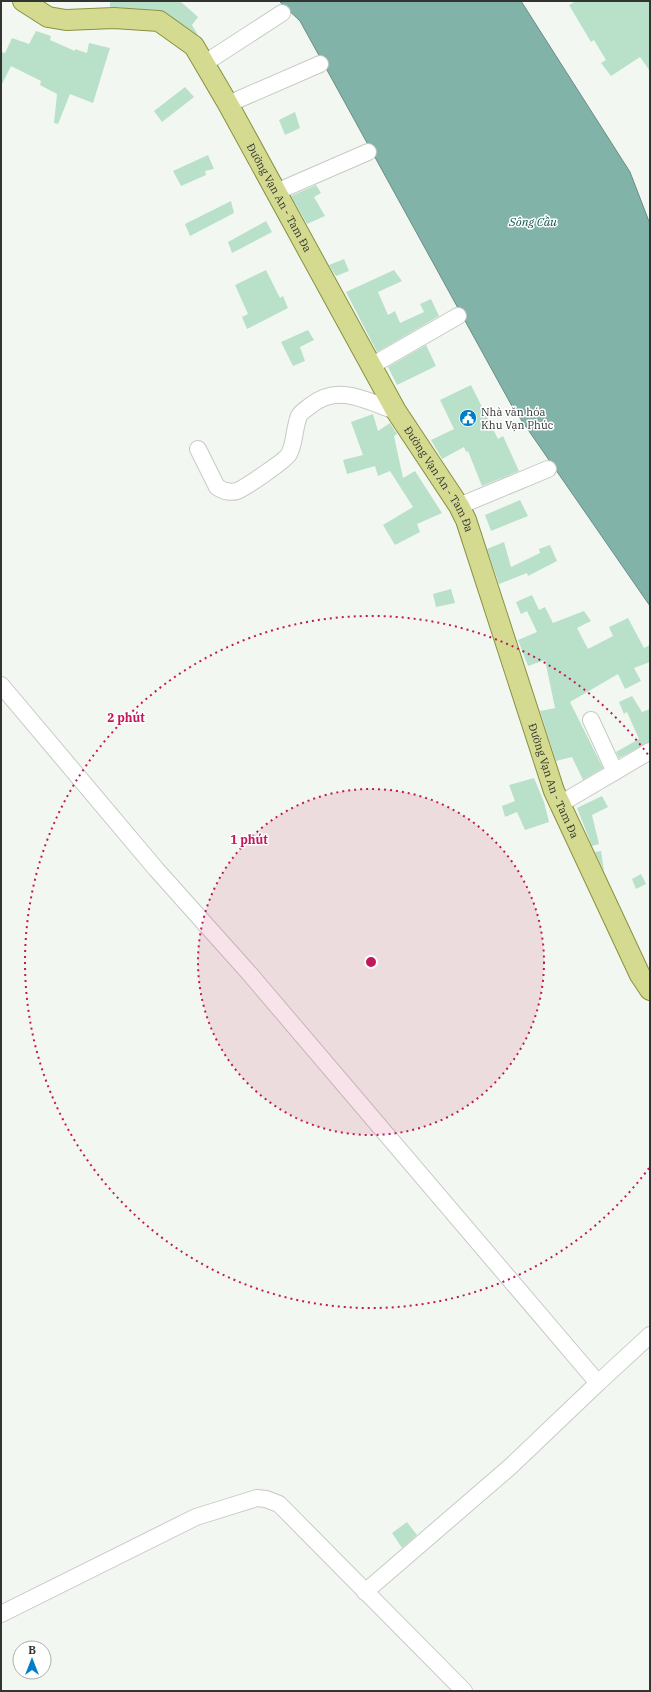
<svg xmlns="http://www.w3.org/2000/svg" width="651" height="1692" viewBox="0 0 651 1692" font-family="'IBM Plex Serif',serif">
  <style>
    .water { fill: #82b3a8; stroke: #6a8d85 }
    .building { fill: #b9e1c9 }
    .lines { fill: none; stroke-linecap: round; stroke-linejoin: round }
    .minor-casing { stroke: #c6cac4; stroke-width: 18 }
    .major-casing { stroke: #88913f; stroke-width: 22 }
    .minor { stroke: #fff; stroke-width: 16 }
    .major { stroke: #d4db90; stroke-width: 20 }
    .ring { fill: none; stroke: #c2185b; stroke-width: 2; stroke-dasharray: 2 4 }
    .labels { text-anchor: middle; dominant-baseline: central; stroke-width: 3; stroke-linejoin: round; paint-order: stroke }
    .street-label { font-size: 11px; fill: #323432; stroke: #fff }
    .poi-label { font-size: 11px; fill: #323432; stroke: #fff; text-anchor: start }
    .water-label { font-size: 12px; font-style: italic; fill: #0e5348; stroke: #fff }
    .centre { fill: #c2185b; stroke: #fff; stroke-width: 2 }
    .ring-label { font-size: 12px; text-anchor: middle; font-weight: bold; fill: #c2185b; stroke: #fff; stroke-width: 3; stroke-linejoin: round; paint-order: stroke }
  </style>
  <rect width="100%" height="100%" fill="#f3f7f1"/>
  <path class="water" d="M279 1H521L630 172 650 224V606L513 408 300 21Z"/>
  <g class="building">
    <path d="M180 1 198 17 192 25 198 35 160 10 110 7V2Z"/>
    <path d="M576 1H650V71L640 57 611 76 601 63 606 60 594 40 591 42 569 5Z"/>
    <path d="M36 31 51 36 50 40 75 51V49L87 53 89 43 110 48 93 103 70 94 58 124 54 123 57 94 40 85 41 81 11 66 1 86V52L5 53 12 38 29 44Z"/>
    <path d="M185 87 194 97 162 122 154 111Z"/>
    <path d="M295 112 300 128 285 135 279 120Z"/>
    <path d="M208 155 214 169 205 171 206 175 181 186 173 171Z"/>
    <path d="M316 185 321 193 314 197 325 216 307 224 291 196Z"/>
    <path d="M231 201 234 213 190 236 185 224Z"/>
    <path d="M266 221 272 232 232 253 228 242Z"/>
    <path d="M344 259 349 271 336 276 329 265Z"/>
    <path d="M266 270 280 298 283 296 288 308 247 329 242 317 248 314 235 285Z"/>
    <path d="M394 270 402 281 378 292 388 315 395 311 400 323 424 312 420 304 431 299 439 316 377 352 346 292Z"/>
    <path d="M308 330 314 340 300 347 305 361 293 366 281 342Z"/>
    <path d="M426 345 436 366 397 385 388 367Z"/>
    <path d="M471 385 498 439 503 436 519 471 482 486 468 451 466 452 464 447 442 459 431 440 454 429 440 400Z"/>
    <path d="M373 414 378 431 390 423 397 434 394 436 403 478 415 471 442 513 417 524 420 532 395 545 383 525 413 507 390 471 378 476 375 466 347 474 343 460 363 455 351 422Z"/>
    <path d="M520 500 528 516 491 531 485 515Z"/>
    <path d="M504 542 511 567 540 553 539 549 550 545 557 561 528 576 527 573 499 584 487 549Z"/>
    <path d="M451 589 455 603 436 607 433 594Z"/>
    <path d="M532 595 539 610 545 607 553 623 584 611 591 621 577 628 588 649 613 636 609 627 628 618 644 648 650 645V662L634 668 641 681 625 689 618 674 570 702 603 768 583 780 572 757 556 761 540 711 555 708 545 660 528 666 518 640 537 632 527 611 521 614 516 602Z"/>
    <path d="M632 696 642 712 650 709V742L619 758 616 752 639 739 627 712 624 714 619 702Z"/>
    <path d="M534 778 544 802 549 822 525 830 517 812 505 817 502 806 515 801 509 785Z"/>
    <path d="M602 796 608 807 592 815 599 844 592 846 577 808Z"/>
    <path d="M601 851 604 871 595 852Z"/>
    <path d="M641 874 646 884 636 889 632 879Z"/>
    <path d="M407 1522 417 1535 402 1548 392 1533Z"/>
  </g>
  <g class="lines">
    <defs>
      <g id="minor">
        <path d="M205 63 282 13"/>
        <path d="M228 104 320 64"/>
        <path d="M276 192 368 152"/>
        <path d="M371 366 458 316"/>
        <path d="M198 449 217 487C223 491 230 493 237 491 245 488 286 460 289 454 295 443 294 428 299 416 301 412 306 409 310 406 338 383 366 401 396 411"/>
        <path d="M459 506 548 469"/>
        <path d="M1 685 156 869 249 973 598 1383 650 1335"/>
        <path d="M591 720 615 772"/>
        <path d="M560 804 650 751"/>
        <path d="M365 1592 511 1466 598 1383"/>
        <path d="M1 1614 196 1517 257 1498 266 1499 279 1504 464 1691"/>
      </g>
      <g id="major">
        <path id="s1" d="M23 1 48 17 66 20 114 18 159 21 194 46 228 104 396 411 459 506 466 520 554 791 640 975 650 990"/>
      </g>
    </defs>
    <use href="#minor" class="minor-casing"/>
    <use href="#major" class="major-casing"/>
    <use href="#minor" class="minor"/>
    <use href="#major" class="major"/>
  </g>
  <circle cx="371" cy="962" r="173" fill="#c2185b" fill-opacity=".12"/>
  <g class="ring">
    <circle cx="371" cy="962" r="173"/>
    <path d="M649 1168A346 346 0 1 1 649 756"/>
  </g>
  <defs>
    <symbol id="civic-disc" viewBox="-11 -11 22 22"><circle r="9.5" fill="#007dc6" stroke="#fff"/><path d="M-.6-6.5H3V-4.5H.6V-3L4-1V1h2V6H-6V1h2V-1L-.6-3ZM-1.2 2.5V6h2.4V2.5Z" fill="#fff"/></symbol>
  </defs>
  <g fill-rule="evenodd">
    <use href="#civic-disc" x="458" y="408" width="20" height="20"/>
  </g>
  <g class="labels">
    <g class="street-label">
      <text stroke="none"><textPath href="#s1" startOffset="358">Đường Vạn An - Tam Đa</textPath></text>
      <text stroke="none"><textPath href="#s1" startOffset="682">Đường Vạn An - Tam Đa</textPath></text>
      <text stroke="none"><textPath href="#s1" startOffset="1006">Đường Vạn An - Tam Đa</textPath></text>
    </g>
    <g class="poi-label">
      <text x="481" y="412">Nhà văn hóa<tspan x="481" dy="13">Khu Vạn Phúc</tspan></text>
    </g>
    <g class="water-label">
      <text x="533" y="221">Sông Cầu</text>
    </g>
  </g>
  <circle cx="371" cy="962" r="6" class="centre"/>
  <g class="ring-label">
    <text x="126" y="722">2 phút</text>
    <text x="249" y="844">1 phút</text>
  </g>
  <rect width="651" height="1692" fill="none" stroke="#323432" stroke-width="4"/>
  <g transform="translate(32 1660)"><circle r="19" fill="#ffffff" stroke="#adaead"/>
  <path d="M0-3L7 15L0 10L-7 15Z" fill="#007dc6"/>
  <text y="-6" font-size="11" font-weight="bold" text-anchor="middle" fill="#323432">B</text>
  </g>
</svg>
